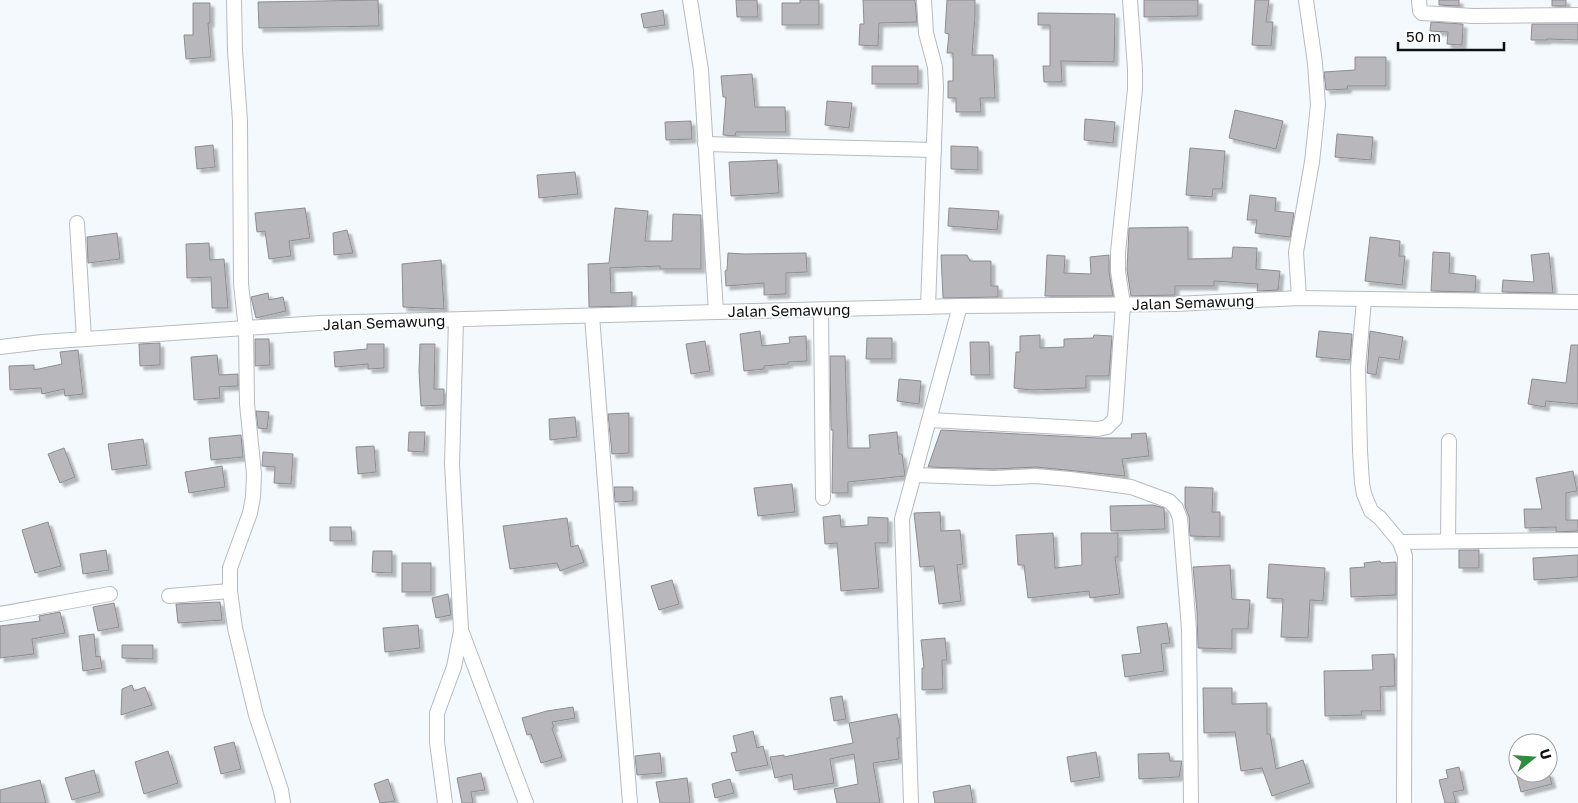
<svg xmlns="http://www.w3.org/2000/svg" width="1578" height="803" viewBox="0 0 1578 803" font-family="'Golos Text',sans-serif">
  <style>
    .building { fill: #b8b7bc; stroke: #8e8c91; filter: url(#shadow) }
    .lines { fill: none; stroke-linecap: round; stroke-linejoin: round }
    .minor-casing { stroke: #b7bbbf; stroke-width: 16 }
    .minor { stroke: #fff; stroke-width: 14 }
    .labels { text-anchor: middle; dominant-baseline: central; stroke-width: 4; stroke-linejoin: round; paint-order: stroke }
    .street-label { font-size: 15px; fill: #0d0f10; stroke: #fff }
  </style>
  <defs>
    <filter id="shadow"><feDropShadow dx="4" dy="4" stdDeviation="1" flood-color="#0004"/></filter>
  </defs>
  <rect width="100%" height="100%" fill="#f4f9fd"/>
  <g class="building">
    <path d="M378 0 379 26 259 28 258 2Z"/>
    <path d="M736 0H757L758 17H737Z"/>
    <path d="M800 0H819V25H782V3H800Z"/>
    <path d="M863 0H915L917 22 879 23 878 46 859 45 860 24H864Z"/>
    <path d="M947 0H975V15L972 55H993L995 98H980L981 112H956V98H948V81H953V53H947L949 34 945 33Z"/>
    <path d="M1144 0H1198V16L1144 17Z"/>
    <path d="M1255 0H1269L1266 22H1273L1271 46 1252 45Z"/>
    <path d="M1439 0H1459V6L1439 5Z"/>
    <rect x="1552" y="0" width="14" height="6"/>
    <path d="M193 3H210V23H208L211 57 186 59 184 35H193Z"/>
    <path d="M663 10 665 25 644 28 641 14Z"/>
    <path d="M1038 13 1115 14 1114 62 1061 61 1062 82H1044L1043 66H1050V25H1038Z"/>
    <path d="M1431 22 1463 24 1462 45 1447 44 1448 32 1430 31Z"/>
    <path d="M1532 24H1578V40L1547 39V40H1531Z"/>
    <path d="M1355 57H1386V86H1347L1348 89 1326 90 1324 72 1355 70Z"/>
    <rect x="872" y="66" width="46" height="18"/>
    <path d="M752 74 755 107H785L786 132H736L735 136 723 135 726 97H723L721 76Z"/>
    <path d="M827 101 852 103 849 128 825 125Z"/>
    <path d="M1235 110 1283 121 1276 149 1229 138Z"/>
    <path d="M1085 119 1115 122 1113 143 1084 140Z"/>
    <path d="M691 121 692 139 666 140 665 122Z"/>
    <path d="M1337 134 1373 137 1371 160 1335 157Z"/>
    <path d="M213 145 215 167 197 169 195 147Z"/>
    <path d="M951 146 978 147V170L951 169Z"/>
    <path d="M1190 148 1225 151 1222 189H1213L1212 197 1186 195Z"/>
    <path d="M777 160 779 193 731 196 729 162Z"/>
    <path d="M575 172 578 194 539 198 537 175Z"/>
    <path d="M1250 195 1276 198 1275 211 1294 213 1290 237 1255 233 1257 220H1247Z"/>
    <path d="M305 208 310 238 289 241 291 256 269 259 265 231 257 232 255 213Z"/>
    <path d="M615 208 648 211 645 241H672L673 214 701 215V269H660V266L610 268 611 293 632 292V306L589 307 588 264 609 263Z"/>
    <path d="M949 208 999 211 997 230 948 226Z"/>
    <path d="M1188 227V259L1232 258 1233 247 1257 248 1256 269 1280 271 1278 290 1257 291 1258 284 1214 281V286H1175V295L1131 296 1127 270 1129 228Z"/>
    <path d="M347 230 353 253 334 255 333 233Z"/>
    <path d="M117 233 120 259 88 263 87 237Z"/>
    <path d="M1370 237 1400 241 1399 256H1405L1402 285 1365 281Z"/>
    <path d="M209 243 210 260 224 259 228 308H212L211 277 187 278 186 244Z"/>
    <path d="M1433 252 1450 253 1449 273 1476 276 1475 292 1431 291Z"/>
    <path d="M728 253 744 254 806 253 807 272 786 273V294L764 295V283L726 286 725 271 727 270Z"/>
    <path d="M1549 253 1553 293 1502 292 1503 280 1534 282 1531 255Z"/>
    <path d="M941 255H967L970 261H991V286H998V297L943 298Z"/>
    <path d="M1047 255 1065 256 1064 273 1091 274 1090 257 1109 255V272L1113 296H1045Z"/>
    <path d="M441 260 444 309 403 307 402 264Z"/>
    <path d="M268 293 269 300 283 297 286 311 256 318 251 297Z"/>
    <path d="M760 331 762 346 790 343 789 337 806 336 807 361 788 362V364L764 366V369L744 371 740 334Z"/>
    <path d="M1319 331 1352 334 1350 360 1316 357Z"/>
    <path d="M1370 331 1403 337 1399 360 1379 357 1376 375 1367 373Z"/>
    <path d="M1040 335V348L1064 347V339L1093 338 1094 335 1112 336 1109 376H1086V388L1032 390 1014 388 1016 352H1020V336Z"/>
    <path d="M867 338H892V359H866Z"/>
    <path d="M255 339H269L270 365 255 366Z"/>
    <path d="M705 341 710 371 691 374 686 344Z"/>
    <path d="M970 342H989L990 375H971Z"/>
    <path d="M160 343V365L140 366 139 344Z"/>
    <path d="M367 344H384V368L368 369V364L335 367 334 352 367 349Z"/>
    <path d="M420 344H435L434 389H444V405L421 406 419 371Z"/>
    <path d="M1571 345H1578V404L1546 401 1545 407 1528 404 1532 379 1566 383Z"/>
    <path d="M78 350 83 394 65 396 64 389 42 394 41 388 10 390 9 366 34 365V370L62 364 60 352Z"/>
    <path d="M217 355 219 375 238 374V386L219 387 220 398 194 400 191 357Z"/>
    <path d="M830 356H845L848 448H870L869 435 897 432 899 454H902L905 476 848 482V493H832L833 430H831Z"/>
    <path d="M899 379 921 381 919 404 897 401Z"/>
    <path d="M256 411 269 412 267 429 258 428Z"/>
    <path d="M629 413V453L612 454 608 414Z"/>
    <path d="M575 417 577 437 550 440 549 419Z"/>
    <path d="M941 430 1098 438H1132L1131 434 1146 433 1149 456 1122 459 1125 476 1036 467 994 469 928 467Z"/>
    <path d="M409 432H425L424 452 408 451Z"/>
    <path d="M241 435 243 457 211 460 209 438Z"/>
    <path d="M143 439 147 465 112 470 108 444Z"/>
    <path d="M374 446 376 472 358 474 356 447Z"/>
    <path d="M64 448 75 477 60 483 48 454Z"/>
    <path d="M263 452 293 454 291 484 274 483 275 467 262 466Z"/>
    <path d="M222 466 225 487 189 493 185 472Z"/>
    <path d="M1573 471 1577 491 1566 493V520H1578V531L1556 532V527L1525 528 1524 509H1542L1536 478Z"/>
    <path d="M792 484 795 512 758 516 754 488Z"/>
    <path d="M614 487H633V501L615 502Z"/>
    <path d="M1185 487 1213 488 1212 512H1220V537L1190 536 1189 517 1185 506Z"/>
    <path d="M1153 505 1164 508 1165 529 1111 531 1110 506Z"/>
    <path d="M940 512 941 531 960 530 963 564 957 565 961 601 939 604 934 566 920 567 914 513Z"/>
    <path d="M840 515 841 527 868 525V517L888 518V543H875L879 588 841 591 837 543 825 544 823 517Z"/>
    <path d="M567 518 571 547 578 545 584 562 560 571 557 563 510 569 503 526Z"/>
    <path d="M48 522 61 566 35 573 22 530Z"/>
    <path d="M330 527H351L352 541H330Z"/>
    <path d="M1053 533 1055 568 1082 565 1081 533H1118V557H1115L1120 594 1090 598 1089 591 1028 598 1024 565H1018L1016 535Z"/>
    <path d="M106 550 109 570 83 574 80 554Z"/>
    <rect x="1459" y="550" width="20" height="18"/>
    <path d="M373 551H392V573L372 572Z"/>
    <path d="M1578 555V577L1534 580 1533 558Z"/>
    <path d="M1380 561 1381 563 1396 562V595L1351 597 1350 568 1365 567 1364 563Z"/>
    <rect x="402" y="563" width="29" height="29"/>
    <path d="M1269 564 1325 568 1323 601 1310 600 1308 638 1281 637 1283 599 1267 598Z"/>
    <path d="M1230 565 1232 599 1250 600 1248 629H1232V649L1198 648 1197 612 1193 567Z"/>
    <path d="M672 580 679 604 659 610 651 586Z"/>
    <path d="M448 594 451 615 436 618 432 598Z"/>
    <path d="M220 602 222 620 178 623 176 604Z"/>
    <path d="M114 603 119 627 98 631 93 607Z"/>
    <path d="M60 612 65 633 32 639 34 654 0 658V626L40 621 39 616Z"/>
    <path d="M1167 623 1170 643 1161 644 1164 671 1125 677 1122 655 1141 653 1137 627Z"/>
    <path d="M418 625 420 648 385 652 383 628Z"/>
    <path d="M94 634 96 657 100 656 102 668 83 671 79 636Z"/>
    <path d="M945 638 947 660H942L943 689 922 690V668H924L921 640Z"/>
    <path d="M122 645H153V659L122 658Z"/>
    <path d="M1394 654 1395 686 1380 687 1381 711H1361L1362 715 1325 716 1324 671 1373 670 1372 655Z"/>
    <path d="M132 685 134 691 145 687 152 705 121 715 122 689Z"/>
    <path d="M1203 688H1232V704L1267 703V734H1270L1276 769 1303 760 1310 783 1272 796 1262 768 1241 771 1235 732 1204 733Z"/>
    <path d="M842 696 846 719 834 721 830 698Z"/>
    <path d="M573 707 575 718 552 722 554 727 552 728 562 757 541 763 531 734 527 735 522 718 547 711Z"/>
    <path d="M897 714 900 729V738H897L899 759 873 763 880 803H837L834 789 858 784 854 754 830 759 834 783 794 790 792 774 775 778 770 757 784 755V757L853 743 849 723Z"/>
    <path d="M753 731 757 748 763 746 768 765 736 771 731 753 737 752 733 736Z"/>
    <path d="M234 742 241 769 221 774 214 747Z"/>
    <path d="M168 751 178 783 144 794 135 762Z"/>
    <path d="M1096 752 1100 777 1071 782 1067 757Z"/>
    <path d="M660 753 662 773 637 775 635 756Z"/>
    <path d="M1169 753 1170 761H1182L1179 777 1139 779 1138 754Z"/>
    <path d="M1459 767 1464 790 1453 792 1456 803H1445L1439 780 1448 778 1446 770Z"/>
    <path d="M94 770 100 792 72 800 65 778Z"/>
    <path d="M481 773 485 790 471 792 473 803H462L457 778Z"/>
    <path d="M1516 773H1549L1552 784 1521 792Z"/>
    <path d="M687 778 690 803H660L656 782Z"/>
    <path d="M388 779 395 801 380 803 374 784Z"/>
    <path d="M730 779 734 793 715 798 712 784Z"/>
    <path d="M40 780 46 803H0V790Z"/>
    <path d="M970 785 973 803H935L933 792Z"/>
  </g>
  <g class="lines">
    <defs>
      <g id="minor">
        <path d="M234 0 235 51 240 121 241 284 246 329 247 404 254 474 253 497 250 513 230 568V591L235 628 256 715 281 790 283 803"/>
        <path d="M690 0 701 70 716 312"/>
        <path d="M924 0 926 33 935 67 936 88 928 307"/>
        <path d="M1419 0 1420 11 1422 13 1473 16 1578 15"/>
        <path d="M705 144 934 150"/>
        <path d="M77 223 84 339"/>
        <path d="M1299 298 1296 252 1312 162 1318 105 1315 63 1306 0"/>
        <path d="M1364 300 1358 368 1360 451 1362 483 1364 494 1371 511 1380 518 1400 542 1405 556 1404 803"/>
        <path d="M821 310 823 498"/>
        <path d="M592 316 630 803"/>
        <path d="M456 320 452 464 461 630 526 803"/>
        <path d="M0 347 42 342 319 323 716 312 960 306 1175 304 1299 298 1578 302"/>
        <path d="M930 420 1098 429 1107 427 1115 419 1123 304 1118 271V252L1135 89V69L1130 0"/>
        <path d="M915 475 994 478 1035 476 1070 479 1131 487 1169 501 1176 508 1180 518 1189 629 1191 803"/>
        <path d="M1448 541 1449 441"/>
        <path d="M1400 542 1578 540"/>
        <path d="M169 596 230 591"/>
        <path d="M0 614 110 594"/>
        <path d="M445 803 437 742V713L454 667 461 631"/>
        <path d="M911 803 902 519 960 306"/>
      </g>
    </defs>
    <use href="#minor" class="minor-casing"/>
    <use href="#minor" class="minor"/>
  </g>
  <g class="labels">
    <g class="street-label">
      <text transform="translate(1193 302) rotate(-2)">Jalan Semawung</text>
      <text transform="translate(789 310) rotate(-1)">Jalan Semawung</text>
      <text transform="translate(384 322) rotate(-2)">Jalan Semawung</text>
    </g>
  </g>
  <g transform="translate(1533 758) rotate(73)"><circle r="24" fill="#ffffff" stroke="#9e9f9f"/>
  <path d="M0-4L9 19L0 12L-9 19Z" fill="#2f8d40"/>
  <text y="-8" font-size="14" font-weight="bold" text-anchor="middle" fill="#0d0f10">U</text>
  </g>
  <path d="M1398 42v8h106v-8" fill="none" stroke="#0d0f10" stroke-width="2.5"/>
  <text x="1406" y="42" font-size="15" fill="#0d0f10" stroke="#ffffff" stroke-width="4" paint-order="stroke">50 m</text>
</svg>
